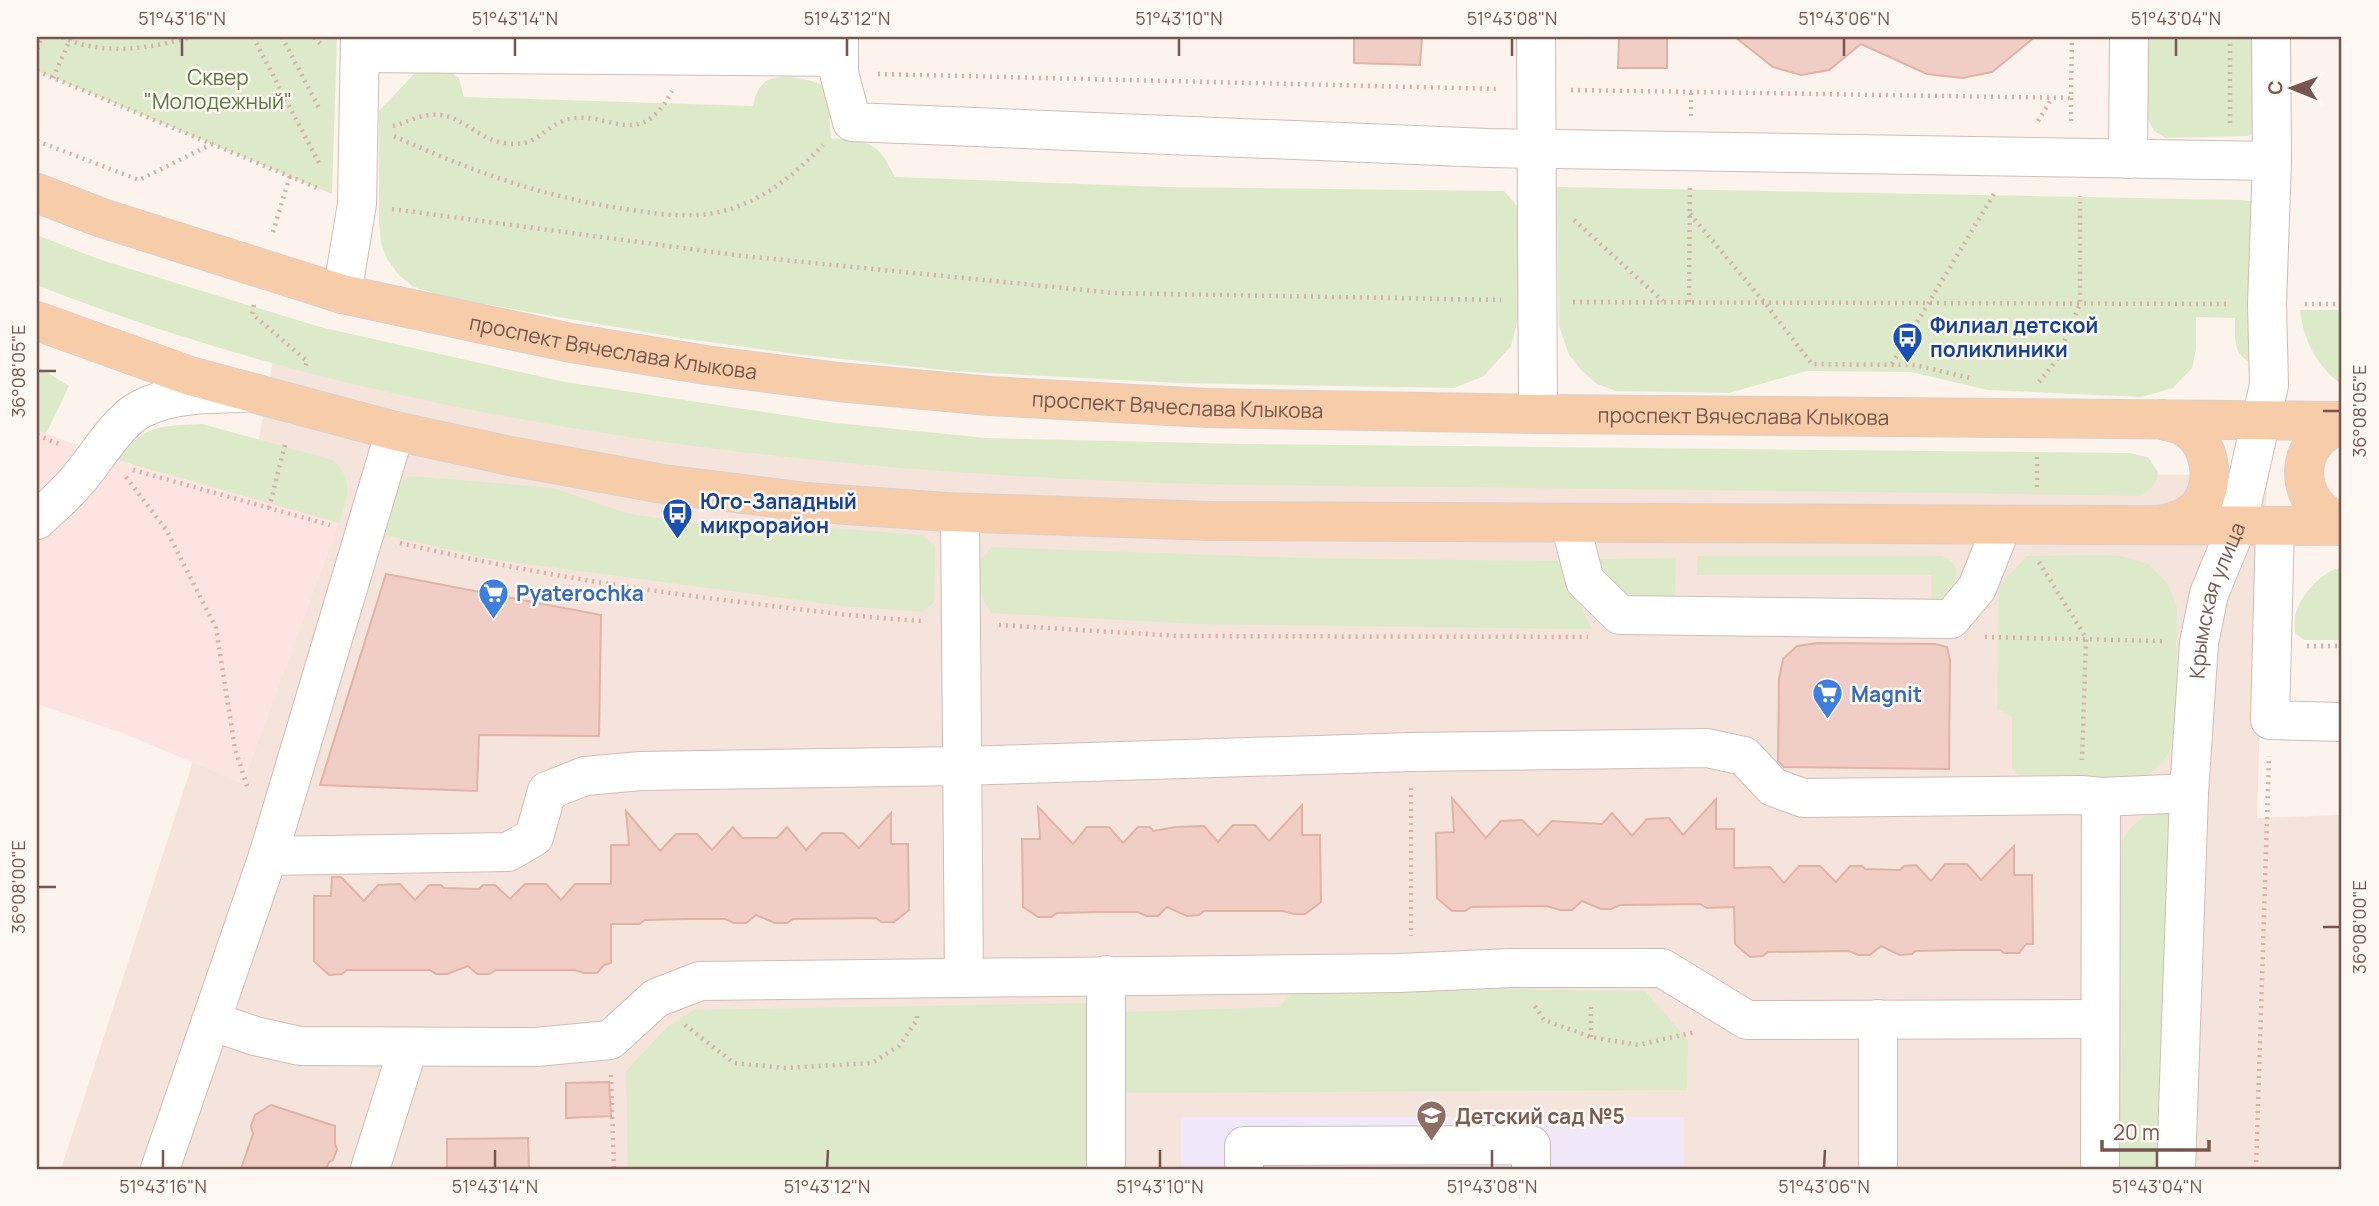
<svg xmlns="http://www.w3.org/2000/svg" width="2379" height="1206" viewBox="0 0 2379 1206" font-family="Manrope,sans-serif">
  <style>
    .residential { fill: #f4e4db }
    .commercial { fill: #fce4e1 }
    .education { fill: #f0e8f9 }
    .green { fill: #ddeaca }
    .building { fill: #f1cec5; stroke: #e3b2a6; stroke-width: 2 }
    .lines { fill: none; stroke-linecap: round; stroke-linejoin: round }
    .minor-casing { stroke: #d1bcb4; stroke-width: 40 }
    .major-casing { stroke: #d9d0ce; stroke-width: 40 }
    .path { stroke: #d6b1a7; stroke-width: 4.5; stroke-dasharray: 2 5; stroke-linecap: butt }
    .minor { stroke: #fff; stroke-width: 38 }
    .major { stroke: #f7cca8; stroke-width: 38 }
    .ticks { fill: none; stroke: #77564f; stroke-width: 2.5 }
    .labels { text-anchor: middle; dominant-baseline: central; stroke-width: 5; stroke-linejoin: round; paint-order: stroke }
    .park-label { font-size: 21px; fill: #5c7644; stroke: #fef8f3 }
    .transit-label { font-size: 21px; font-weight: bold; fill: #164399; stroke: #fef8f3; text-anchor: start }
    .street-label { font-size: 21px; fill: #77564f; stroke: #fef8f3 }
    .shop-label { font-size: 21px; font-weight: bold; fill: #366cbe; stroke: #fef8f3; text-anchor: start }
    .education-label { font-size: 21px; font-weight: bold; fill: #785e54; stroke: #fef8f3; text-anchor: start }
    .neatline { fill: none; stroke: #77564f; stroke-width: 2.5 }
    .ticks-label { font-size: 18px; text-anchor: middle; fill: #77564f }
  </style>
  <rect width="100%" height="100%" fill="#fcf3ec"/>
  <path class="residential" d="M277 337 483 386 1143 459 2267 476 2257 818 2342 815V1169H61L212 703Z"/>
  <path class="commercial" d="M37 430 117 460 339 523 243 784 125 734 37 704Z"/>
  <rect class="education" x="1181" y="1117" width="503" height="52"/>
  <g class="green">
    <path d="M37 37H337L332 194 37 71Z"/>
    <path d="M2148 37H2259L2257 132 2248 136 2166 138 2154 131 2147 117Z"/>
    <path d="M434 66 447 70 459 78 464 97 753 106C755 98 757 88 765 82 776 72 817 78 827 89L831 138C871 143 876 139 895 177L1162 187 1504 191 1518 207V319L1511 346 1484 376 1454 388 1177 383 953 371 795 354 674 337 444 297 412 286 398 274 387 259 381 243 379 221V111L415 73Z"/>
    <path d="M1557 187 2240 200 2256 202 2250 362C2232 353 2235 336 2235 318L2196 317V349L2192 368 2173 388 2141 397 1988 390 1911 372 1807 371 1729 393 1616 391 1597 384 1581 370 1569 355 1559 326Z"/>
    <path d="M37 235 101 260 320 327 565 382 836 423 986 438 1244 444 2129 453 2148 457 2158 472C2156 485 2151 490 2140 496 1908 492 1677 490 1445 487 1342 486 1239 486 1136 482 767 467 382 421 37 285Z"/>
    <path d="M2300 310H2342V385C2316 365 2304 342 2300 310Z"/>
    <path d="M37 366 69 386 46 434 37 430Z"/>
    <path d="M202 424 333 460C355 482 347 496 339 523L117 460C145 424 160 426 202 424Z"/>
    <path d="M411 476 553 488 626 513 732 530 819 527 923 535 935 546 934 602 923 612 842 606 490 559 373 532 393 483Z"/>
    <path d="M991 547 1302 558 1558 561 1592 629 1196 624 991 613 982 598 979 562Z"/>
    <path d="M2103 555 2121 556 2148 564 2168 584 2177 608 2176 733C2169 755 2165 763 2146 776L2023 780 2012 768V717L1997 708 1999 586 2027 556Z"/>
    <path d="M1698 556H1942C1971 568 1950 595 1932 605L1931 575H1697Z"/>
    <path d="M1676 558 1675 606H1618L1597 579 1598 559Z"/>
    <path d="M2342 567V640H2304L2295 633C2295 628 2294 621 2295 616 2300 595 2322 571 2342 567Z"/>
    <path d="M2160 810H2171L2170 1169H2114V855C2127 832 2133 819 2160 810Z"/>
    <path d="M1298 986 1645 991 1688 1040 1687 1090 1125 1093 1126 1012 1279 1007Z"/>
    <path d="M1086 1003V1169H628L626 1071 668 1026 694 1010Z"/>
  </g>
  <g class="building">
    <path d="M1354 37H1422L1420 65 1354 63Z"/>
    <path d="M1619 37H1667V68H1618Z"/>
    <path d="M1735 37H2035L1992 72 1962 78 1927 74 1861 44 1829 70 1801 75 1773 67Z"/>
    <path d="M386 574 601 615 599 736 479 735 477 791 320 785Z"/>
    <path d="M1818 643 1935 644 1947 647 1950 661 1949 769 1784 767 1778 761 1779 679 1783 659 1797 646Z"/>
    <path d="M1452 798 1486 838 1501 821 1522 820 1538 836 1552 821 1602 824 1612 813 1632 836 1647 819 1669 818 1683 835 1716 799V829H1734V868L1770 867 1784 883 1799 866H1820L1836 882 1850 866H1862L1865 869 1900 870 1904 866 1916 865 1931 881 1945 864H1967L1981 880 2014 846V875H2032L2033 944H2026L2019 953H2004L2000 950H1958L1915 951 1912 954 1900 955 1881 946 1870 955H1858L1849 951 1768 952 1763 956 1750 957 1735 944 1734 907 1707 908 1700 904 1620 905 1611 909H1601L1582 901 1572 910H1560L1547 906 1471 907 1465 911H1452L1437 898 1436 833 1454 832Z"/>
    <path d="M1302 805V835H1320L1321 902 1305 914H1294L1283 911H1204L1199 915 1187 916 1167 907 1158 916H1146L1138 912H1099L1057 913 1051 917H1038L1023 907 1022 839H1040L1038 807 1073 844 1087 827H1109L1123 843 1138 827H1150L1153 831 1176 827 1204 826 1218 842 1233 825H1255L1269 841Z"/>
    <path d="M626 811 660 851 676 834H697L712 850 733 827 742 838H777L787 827 806 850 822 833H843L859 848 891 813V844H908L909 910 894 922H881L876 918 793 919 787 923H775L756 915 746 923H734L725 919H687L645 920 639 924H611V963L604 965 597 973H584L575 970H496L489 974H477L468 966 447 974H436L430 970H347L342 974 329 975 314 961V896H331L332 877H341L364 901 378 885 400 884 415 900 429 885H441L444 888 479 889 483 885H495L510 899 525 884H546L561 900 575 884H611V845H629Z"/>
    <path d="M609 1082 611 1116 566 1118V1083Z"/>
    <path d="M271 1105 335 1126V1144L337 1149 333 1160 329 1162 326 1169H241L253 1134 251 1126 255 1115Z"/>
    <path d="M528 1138 529 1169H447V1139Z"/>
  </g>
  <g class="lines">
    <defs>
      <g id="minor">
        <path d="M839 37V73L852 122 1488 148 2272 161"/>
        <path d="M1536 37 1538 414"/>
        <path d="M360 53 839 57"/>
        <path d="M2128 159 2129 37"/>
        <path d="M342 294 357 204 360 37"/>
        <path d="M960 513 964 978"/>
        <path d="M37 520C50 508 64 496 76 482 95 461 116 422 141 409 171 393 209 394 243 393"/>
        <path d="M1570 523 1585 581 1620 615 1951 619 1977 588 2002 525"/>
        <path d="M2275 526 2270 720 2342 722"/>
        <path d="M268 856 508 852 534 837 547 791 585 776 641 771 961 766 1411 752 1707 748 1744 756 1773 787 1803 798 2081 795 2101 797 2189 793"/>
        <path d="M1106 975V1169"/>
        <path d="M211 1021 255 1036 300 1046 536 1047 610 1040 656 998 700 981 1399 973 1512 968H1662L1747 1020 2100 1019"/>
        <path d="M160 1169 268 856 395 431"/>
        <path d="M370 1169 408 1048"/>
        <path d="M1244 1169V1146L1531 1145V1169"/>
        <path d="M1878 1169V1019"/>
        <path d="M2100 1169 2101 797"/>
        <path id="s1" d="M2176 1169 2189 793 2199 643 2209 594 2237 526 2269 385 2267 304 2272 161 2271 37"/>
      </g>
      <g id="major">
        <path id="s2" d="M37 193 102 218 342 294 571 343 706 365 838 382 990 396 1207 408 1538 414 2342 421"/>
        <path d="M37 321 190 376 395 431 510 456 663 484 806 502 947 512 1210 521 2342 526"/>
        <path d="M2342 425C2291 439 2292 507 2342 522"/>
        <path d="M2160 525C2175 522 2189 518 2199 506 2218 482 2210 440 2183 426 2177 423 2168 422 2162 419"/>
      </g>
    </defs>
    <use href="#minor" class="minor-casing"/>
    <use href="#major" class="major-casing"/>
    <g class="path">
      <path d="M62 37C102 56 150 49 190 37"/>
      <path d="M253 37 319 163"/>
      <path d="M282 37 320 110"/>
      <path d="M314 37 323 46"/>
      <path d="M2230 37V125"/>
      <path d="M37 49 42 37"/>
      <path d="M37 71 320 189"/>
      <path d="M878 74 1499 89"/>
      <path d="M53 78 71 37"/>
      <path d="M1571 90 2071 98 2072 37"/>
      <path d="M2071 98V122"/>
      <path d="M1691 116V92"/>
      <path d="M2038 121 2052 98"/>
      <path d="M393 126C406 123 417 116 430 115 458 111 477 139 504 143 536 148 539 131 563 121 605 105 638 156 672 91"/>
      <path d="M394 136C473 172 546 198 632 210 664 215 696 219 727 210 767 198 795 174 823 145"/>
      <path d="M37 141 139 180 212 144"/>
      <path d="M392 209 743 256 1114 293 1501 300"/>
      <path d="M1690 214 1764 302 1812 364 1915 365 1970 378"/>
      <path d="M1574 220 1663 301"/>
      <path d="M273 232 290 176"/>
      <path d="M1573 302 2229 304"/>
      <path d="M1689 302 1690 187"/>
      <path d="M2305 304H2342"/>
      <path d="M254 305 252 314 307 361 305 368"/>
      <path d="M1892 364 1994 194"/>
      <path d="M2039 382 2056 361 2080 304V196"/>
      <path d="M37 435 59 444"/>
      <path d="M133 470 330 525"/>
      <path d="M126 477 167 531 216 628 235 749 248 789"/>
      <path d="M2037 487V454"/>
      <path d="M269 508 286 441"/>
      <path d="M400 543C515 570 630 589 748 603 806 610 865 618 924 621"/>
      <path d="M2039 562 2086 638 2082 760"/>
      <path d="M999 625 1179 636 1588 637"/>
      <path d="M1985 637 2162 641"/>
      <path d="M2307 646H2342"/>
      <path d="M1411 788V936"/>
      <path d="M1535 1006 1544 1020 1591 1037 1638 1045 1695 1032"/>
      <path d="M685 1025 734 1063 785 1068 872 1063 899 1046 917 1020V1013"/>
      <path d="M1591 1037V1004"/>
      <path d="M611 1075 614 1169"/>
      <path d="M2256 1169 2269 756"/>
    </g>
    <use href="#minor" class="minor"/>
    <use href="#major" class="major"/>
  </g>
  <path class="ticks" d="M182 56V38M515 56V38M847 56V38M1179 56V38M1512 56V38M1844 56V38M2176 56V38M38 371H56M2323 411H2340M38 887H56M2323 927H2340M163 1168V1150M495 1168V1150M827 1168 828 1150M1160 1168V1150M1492 1168V1150M1824 1168 1825 1150M2157 1168V1150"/>
  <defs>
    <symbol id="bus-pin" viewBox="-11 -11 22 30"><path d="M0 17L-7.5 6A9.5 9.5 0 1 1 7.5 6Z" fill="#1a4fb4" stroke="#fef8f3"/><path d="M-5-6H5V4H4V6H2V4H-2V6H-4V4H-5ZM-3.5-4V0h7V-4ZM-3.5 1.2v1.5H-2V1.2ZM2 1.2v1.5H3.5V1.2Z" fill="#fff"/></symbol>
    <symbol id="supermarket-pin" viewBox="-11 -11 22 30"><path d="M0 17L-7.5 6A9.5 9.5 0 1 1 7.5 6Z" fill="#3f7fe0" stroke="#fef8f3"/><path d="M-6-5.5h2.5l.6 2H6L4.5 2H-2.5L-4.4-4H-6ZM-1.5 3.2a1.3 1.3 0 1 0 .1 0ZM3 3.2a1.3 1.3 0 1 0 .1 0Z" fill="#fff"/></symbol>
    <symbol id="school-pin" viewBox="-11 -11 22 30"><path d="M0 17L-7.5 6A9.5 9.5 0 1 1 7.5 6Z" fill="#8d6e63" stroke="#fef8f3"/><path d="M0-5L7-2L0 1L-7-2ZM-4 1L0 2.5L4 1V4Q0 6-4 4Z" fill="#fff"/></symbol>
  </defs>
  <g fill-rule="evenodd">
    <use href="#bus-pin" x="1890" y="320" width="35" height="47"/>
    <use href="#bus-pin" x="660" y="496" width="35" height="47"/>
    <use href="#supermarket-pin" x="476" y="576" width="35" height="47"/>
    <use href="#supermarket-pin" x="1810" y="676" width="35" height="47"/>
    <use href="#school-pin" x="1414" y="1098" width="35" height="47"/>
  </g>
  <g class="labels">
    <g class="park-label">
      <text x="218" y="77">Сквер<tspan x="218" dy="24">"Молодежный"</tspan></text>
    </g>
    <g class="transit-label">
      <text x="1930" y="325">Филиал детской<tspan x="1930" dy="24">поликлиники</tspan></text>
      <text x="700" y="501">Юго-Западный<tspan x="700" dy="24">микрорайон</tspan></text>
    </g>
    <g class="street-label">
      <text stroke="none"><textPath href="#s2" startOffset="598">проспект Вячеслава Клыкова</textPath></text>
      <text stroke="none"><textPath href="#s2" startOffset="1166">проспект Вячеслава Клыкова</textPath></text>
      <text stroke="none"><textPath href="#s2" startOffset="1732">проспект Вячеслава Клыкова</textPath></text>
      <text stroke="none"><textPath href="#s1" startOffset="572">Крымская улица</textPath></text>
    </g>
    <g class="shop-label">
      <text x="516" y="593">Pyaterochka</text>
      <text x="1851" y="694">Magnit</text>
    </g>
    <g class="education-label">
      <text x="1455" y="1116">Детский сад №5</text>
    </g>
  </g>
  <rect width="2379" height="1206" fill="none" stroke="#fef8f3" stroke-width="77"/>
  <g transform="translate(2292 88) rotate(271)" stroke="#fef8f3" stroke-width="5" paint-order="stroke">
  <path d="M0-5L12 26L0 18L-12 26Z" fill="#77564f"/>
  <text y="-10" font-size="19" font-weight="bold" text-anchor="middle" fill="#77564f">С</text>
  </g>
  <path d="M2102 1140v10h107v-10" fill="none" stroke="#77564f" stroke-width="3.5"/>
  <text x="2113" y="1140" font-size="21" fill="#77564f" stroke="#fef8f3" stroke-width="5" paint-order="stroke">20 m</text>
  <rect x="38" y="38" width="2302" height="1130" class="neatline"/>
  <g class="ticks-label">
    <text x="182" y="25">51°43'16"N</text>
    <text x="515" y="25">51°43'14"N</text>
    <text x="847" y="25">51°43'12"N</text>
    <text x="1179" y="25">51°43'10"N</text>
    <text x="1512" y="25">51°43'08"N</text>
    <text x="1844" y="25">51°43'06"N</text>
    <text x="2176" y="25">51°43'04"N</text>
    <text transform="translate(19 371) rotate(-90)" y="6">36°08'05"E</text>
    <text transform="translate(2360 411) rotate(-90)" y="6">36°08'05"E</text>
    <text transform="translate(19 887) rotate(-90)" y="6">36°08'00"E</text>
    <text transform="translate(2360 927) rotate(-90)" y="6">36°08'00"E</text>
    <text x="163" y="1193">51°43'16"N</text>
    <text x="495" y="1193">51°43'14"N</text>
    <text x="827" y="1193">51°43'12"N</text>
    <text x="1160" y="1193">51°43'10"N</text>
    <text x="1492" y="1193">51°43'08"N</text>
    <text x="1824" y="1193">51°43'06"N</text>
    <text x="2157" y="1193">51°43'04"N</text>
  </g>
</svg>
